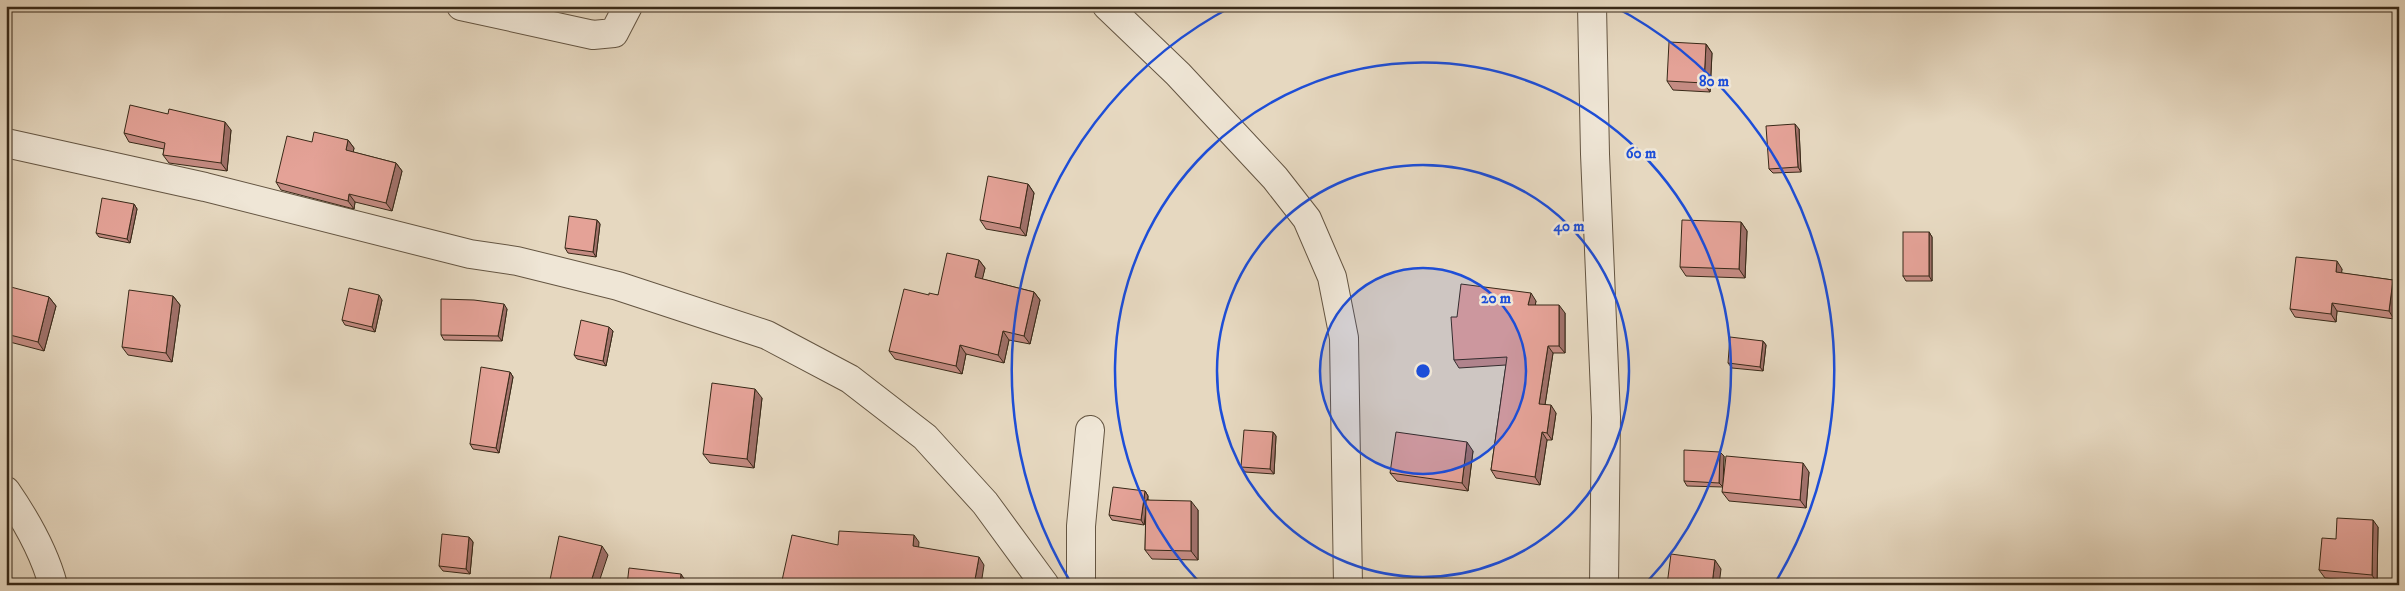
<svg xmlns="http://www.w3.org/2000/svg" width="2405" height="591" viewBox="0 0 2405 591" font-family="'IM FELL DW Pica',serif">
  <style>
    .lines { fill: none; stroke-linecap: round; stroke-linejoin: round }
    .minor-casing { stroke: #645542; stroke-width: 30 }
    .minor { stroke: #efe6d6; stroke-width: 28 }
    .wall { fill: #c48b82; stroke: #382918 }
    .shaded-wall { fill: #a0716a; stroke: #382918 }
    .building { fill: #e4a297; stroke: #382918 }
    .ring { fill: none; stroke: #1d4ed8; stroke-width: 2.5 }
    .centre { fill: #1d4ed8; stroke: #efe6d6; stroke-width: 2.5 }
    .ring-label { font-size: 15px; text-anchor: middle; font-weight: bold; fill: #1d4ed8; stroke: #efe6d6; stroke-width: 5; stroke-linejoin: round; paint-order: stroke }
  </style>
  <rect width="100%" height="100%" fill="#e6d8c0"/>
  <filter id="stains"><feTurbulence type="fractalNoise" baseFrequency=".004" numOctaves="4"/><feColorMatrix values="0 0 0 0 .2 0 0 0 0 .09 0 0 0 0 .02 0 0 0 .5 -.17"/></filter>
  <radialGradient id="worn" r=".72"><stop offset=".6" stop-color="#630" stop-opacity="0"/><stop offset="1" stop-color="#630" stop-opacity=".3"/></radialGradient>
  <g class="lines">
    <defs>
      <g id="minor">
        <path d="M461 6 593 35 614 33 628 6"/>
        <path d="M1107 6 1178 74 1275 178 1307 219 1332 277 1344 338 1348 585"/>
        <path d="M1592 6 1595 154 1606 417 1604 585"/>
        <path d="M6 143 205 187 470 254 517 261 618 286 767 335 850 379 925 437 985 503 1045 585"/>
        <path d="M6 491C26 520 44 551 53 585"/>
        <path d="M1081 585V526L1090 430"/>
      </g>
    </defs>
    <use href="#minor" class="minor-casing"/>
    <use href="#minor" class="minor"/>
  </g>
  <g class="wall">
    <path d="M1706 44 1712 53 1710 92 1673 90 1667 81Z"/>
    <path d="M1799 129 1801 172 1773 173 1769 169Z"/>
    <path d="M231 130 227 171 169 163 163 155 164 149 129 142 124 133Z"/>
    <path d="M348 140 354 148 353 152 396 163 402 171 392 211 355 202 354 209 281 190 276 182 312 142Z"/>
    <path d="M1028 184 1034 193 1026 236 986 229 980 220Z"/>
    <path d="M134 204 137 209 130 243 99 237 96 233Z"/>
    <path d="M597 220 600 224 596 257 568 253 565 248Z"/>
    <path d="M1741 222 1747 231 1745 278 1686 276 1680 267Z"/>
    <path d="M1929 232 1932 237V281H1906L1903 276Z"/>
    <path d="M979 260 985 268 982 279 1034 292 1040 300 1030 344 1009 340 1004 363 966 354 962 374 895 359 889 351 929 295H938Z"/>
    <path d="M2342 269 2341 273 2393 280 2398 287 2394 319 2337 311 2336 322 2295 317 2290 309Z"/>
    <path d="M6 291 49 297 56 306 44 351 6 341Z"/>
    <path d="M173 296 180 305 172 362 128 355 122 347Z"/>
    <path d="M382 300 375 332 345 325 342 320Z"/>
    <path d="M1536 301 1535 305 1565 313V353H1553L1545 405 1556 413 1552 440H1547L1540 485 1496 478 1491 470 1506 365 1459 368 1454 360 1457 317Z"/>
    <path d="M507 309 502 341 444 340 441 335Z"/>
    <path d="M613 331 606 366 577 359 574 355Z"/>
    <path d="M1763 341 1766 345 1763 371 1732 368 1728 363Z"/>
    <path d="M510 372 513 377 499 453 473 449 470 444Z"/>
    <path d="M762 398 754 468 710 463 703 454Z"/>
    <path d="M1273 432 1276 436 1274 474 1245 472 1241 467Z"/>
    <path d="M1473 451 1468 491 1397 481 1390 473Z"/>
    <path d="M1720 452 1724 456 1723 487 1687 486 1684 481Z"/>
    <path d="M1809 472 1806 508 1729 501 1722 492Z"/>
    <path d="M1145 491 1148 496V500L1198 510V560L1152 559 1145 550 1146 515 1144 525 1112 520 1109 515Z"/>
    <path d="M2378 527 2377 583 2325 578 2319 570 2336 539Z"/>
    <path d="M469 537 473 542 470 574 443 571 439 566Z"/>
  </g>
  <g class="shaded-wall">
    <path d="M1706 44 1712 53 1710 92 1704 83Z"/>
    <path d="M225 122 231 130 227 171 221 163Z"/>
    <path d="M1795 124 1799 129 1801 172 1798 167Z"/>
    <path d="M348 140 354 148 352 158 346 150Z"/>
    <path d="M396 163 402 171 392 211 386 203Z"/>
    <path d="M1028 184 1034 193 1026 236 1020 228Z"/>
    <path d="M349 194 355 202 354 209 348 201Z"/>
    <path d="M134 204 137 209 130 243 127 239Z"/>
    <path d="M597 220 600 224 596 257 593 252Z"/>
    <path d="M1741 222 1747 231 1745 278 1739 269Z"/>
    <path d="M1929 232 1932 237V281L1929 276Z"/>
    <path d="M979 260 985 268 981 285 975 277Z"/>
    <path d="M2337 261 2342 269 2341 280 2336 272Z"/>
    <path d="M2393 280 2398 287 2394 319 2389 311Z"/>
    <path d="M1034 292 1040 300 1030 344 1024 336Z"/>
    <path d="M1531 293 1536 301 1534 313 1528 305Z"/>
    <path d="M379 295 382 300 375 332 372 327Z"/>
    <path d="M173 296 180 305 172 362 166 353Z"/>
    <path d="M49 297 56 306 44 351 38 342Z"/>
    <path d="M2332 303 2337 311 2336 322 2331 314Z"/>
    <path d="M504 304 507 309 502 341 498 336Z"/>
    <path d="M1559 305 1565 313V353L1559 346Z"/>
    <path d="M609 327 613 331 606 366 603 361Z"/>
    <path d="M1003 331 1009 340 1004 363 998 355Z"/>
    <path d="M1763 341 1766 345 1763 371 1760 367Z"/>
    <path d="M960 345 966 354 962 374 956 366Z"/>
    <path d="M1548 346 1553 353 1544 411 1539 404Z"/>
    <path d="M510 372 513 377 499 453 496 448Z"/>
    <path d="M755 389 762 398 754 468 747 459Z"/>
    <path d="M1551 405 1556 413 1552 440 1547 433Z"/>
    <path d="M1273 432 1276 436 1274 474 1270 469Z"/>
    <path d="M1542 432 1547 440 1540 485 1535 477Z"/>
    <path d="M1467 442 1473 451 1468 491 1462 483Z"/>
    <path d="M1720 452 1724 456 1723 487 1719 483Z"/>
    <path d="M1803 463 1809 472 1806 508 1800 500Z"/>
    <path d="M1145 491 1148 496 1144 525 1141 520Z"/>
    <path d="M1191 501 1198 510V560L1191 551Z"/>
    <path d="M2373 520 2378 527 2377 583 2372 575Z"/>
    <path d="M914 535 919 542 918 554 913 546Z"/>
    <path d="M469 537 473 542 470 574 466 569Z"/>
    <path d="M602 546 608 555 598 585H590Z"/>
    <path d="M979 557 984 565 981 585H974Z"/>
    <path d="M1715 560 1721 569 1719 585H1712Z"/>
    <path d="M681 574 687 583V585H680Z"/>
  </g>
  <g class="building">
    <path d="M1669 42 1706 44 1704 83 1667 81Z"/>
    <path d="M130 105 168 114 169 109 225 122 221 163 163 155 165 143 124 133Z"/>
    <path d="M1795 124 1798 167 1769 169 1766 126Z"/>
    <path d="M314 132 348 140 346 150 396 163 386 203 349 194 348 201 276 182 287 136 312 142Z"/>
    <path d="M988 176 1028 184 1020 228 980 220Z"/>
    <path d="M102 198 134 204 127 239 96 233Z"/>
    <path d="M569 216 597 220 593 252 565 248Z"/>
    <path d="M1682 220 1741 222 1739 269 1680 267Z"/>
    <rect x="1903" y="232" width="26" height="44"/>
    <path d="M947 253 979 260 975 277 1034 292 1024 336 1003 331 998 355 960 345 956 366 889 351 904 289 929 295V293L938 295Z"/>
    <path d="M2296 257 2337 261 2336 272 2393 280 2389 311 2332 303 2331 314 2290 309Z"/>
    <path d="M1461 284 1531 293 1528 305H1559V346H1548L1539 404 1551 405 1547 433 1542 432 1535 477 1491 470 1507 357 1454 360 1451 317H1457Z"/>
    <path d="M7 286 49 297 38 342 6 334V291Z"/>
    <path d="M349 288 379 295 372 327 342 320Z"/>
    <path d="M129 290 173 296 166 353 122 347Z"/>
    <path d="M441 299 474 300 504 304 498 336 441 335Z"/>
    <path d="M581 320 609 327 603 361 574 355Z"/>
    <path d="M1730 337 1763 341 1760 367 1728 363Z"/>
    <path d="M481 367 510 372 496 448 470 444Z"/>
    <path d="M712 383 755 389 747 459 703 454Z"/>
    <path d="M1244 430 1273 432 1270 469 1241 467Z"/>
    <path d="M1396 432 1467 442 1462 483 1390 473Z"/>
    <path d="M1684 450 1720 452 1719 483 1684 481Z"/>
    <path d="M1726 456 1803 463 1800 500 1722 492Z"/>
    <path d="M1113 487 1145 491 1141 520 1109 515Z"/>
    <path d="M1146 500 1191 501V551L1145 550Z"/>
    <path d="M2337 518 2373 520 2372 575 2319 570 2322 538 2336 539Z"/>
    <path d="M839 531 914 535 913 546 979 557 974 585H781L792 535 838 545Z"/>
    <path d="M442 534 469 537 466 569 439 566Z"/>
    <path d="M559 536 602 546 590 585H549Z"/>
    <path d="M1671 554 1715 560 1712 585H1667Z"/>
    <path d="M629 568 681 574 680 585H627Z"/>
  </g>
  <circle cx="1423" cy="371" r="103" fill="#1d4ed8" fill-opacity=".12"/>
  <g class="ring">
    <circle cx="1423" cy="371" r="103"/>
    <circle cx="1423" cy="371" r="206"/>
    <path d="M1200 583A308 308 0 1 1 1646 583"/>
    <path d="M1071 583A411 411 0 0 1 1233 6M1613 6A411 411 0 0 1 1775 583"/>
  </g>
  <circle cx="1423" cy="371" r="8" class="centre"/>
  <g class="ring-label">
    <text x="1714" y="86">80 m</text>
    <text x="1641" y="158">60 m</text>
    <text x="1569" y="231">40 m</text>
    <text x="1496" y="303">20 m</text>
  </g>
  <rect width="2405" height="591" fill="none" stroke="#e6d8c0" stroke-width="25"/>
  <rect x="8" y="8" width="2390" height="576" fill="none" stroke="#382918" stroke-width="2.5"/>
  <rect x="12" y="12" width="2380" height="566" fill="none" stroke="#382918"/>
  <rect width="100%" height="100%" filter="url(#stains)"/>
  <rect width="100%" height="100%" fill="url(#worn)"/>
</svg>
